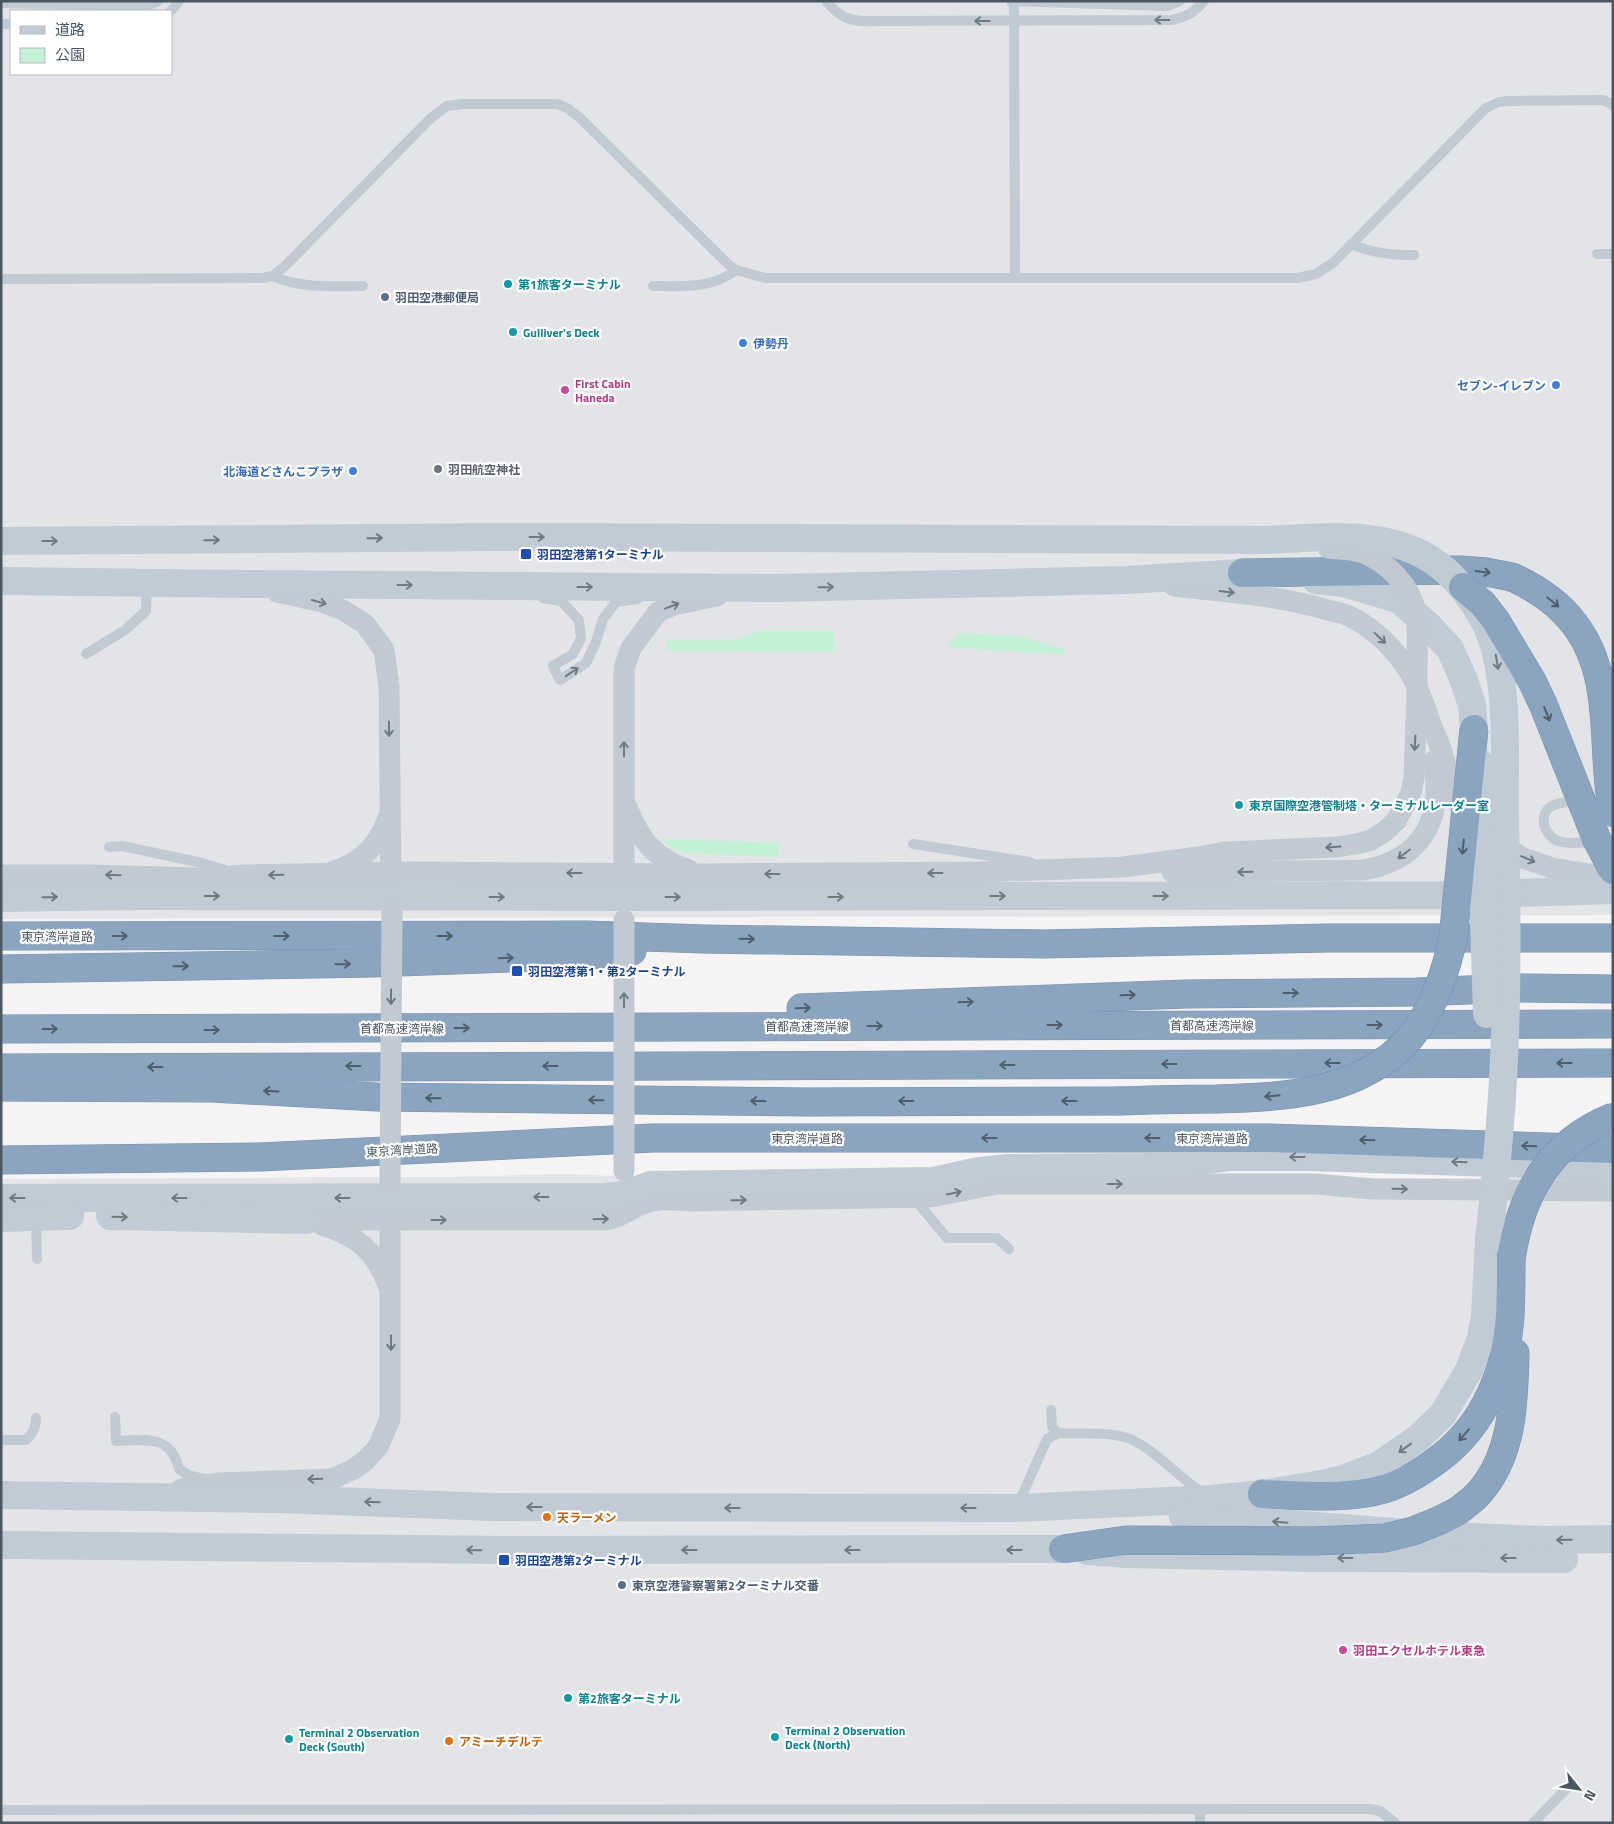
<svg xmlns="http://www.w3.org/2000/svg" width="1614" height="1824" viewBox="0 0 1614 1824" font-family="'Titillium Web','Noto Sans JP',sans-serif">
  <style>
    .airport { fill: #e2e4e7; fill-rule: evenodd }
    .green { fill: #c3f1d5 }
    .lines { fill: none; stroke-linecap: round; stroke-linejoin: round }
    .highway-casing { stroke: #7690ad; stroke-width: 29 }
    .lane { stroke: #c1cad2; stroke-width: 10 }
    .street { stroke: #c1cad2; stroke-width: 21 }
    .secondary { stroke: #c1cbd6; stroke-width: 28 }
    .highway { stroke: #8ba5c1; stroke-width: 28 }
    .highway-bridge-casing { stroke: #7690ad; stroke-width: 29; stroke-linecap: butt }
    .street-bridge { stroke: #c1cad2; stroke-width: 21 }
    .secondary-bridge { stroke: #c1cbd6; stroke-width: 28 }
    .highway-bridge { stroke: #8ba5c1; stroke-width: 28 }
    .oneway { stroke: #6e7983 }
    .oneway2 { stroke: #6e7984 }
    .oneway3 { stroke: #505e6b }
    .culture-dot { fill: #0f9aa8; stroke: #fff; stroke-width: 2 }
    .service-dot { fill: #5c6f8a; stroke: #fff; stroke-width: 2 }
    .shop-dot { fill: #3f7fe0; stroke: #fff; stroke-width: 2 }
    .hotel-dot { fill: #d1479c; stroke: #fff; stroke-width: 2 }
    .worship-dot { fill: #6b7280; stroke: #fff; stroke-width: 2 }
    .transit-dot { fill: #1a4fb4; stroke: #fff; stroke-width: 2 }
    .food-dot { fill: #e8710a; stroke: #fff; stroke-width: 2 }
    .labels { text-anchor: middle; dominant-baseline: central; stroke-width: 4.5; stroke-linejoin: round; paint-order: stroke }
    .culture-label { font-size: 12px; font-weight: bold; fill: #0d838f; stroke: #fff; text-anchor: start }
    .service-label { font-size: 12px; font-weight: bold; fill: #4e5e75; stroke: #fff; text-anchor: start }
    .shop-label { font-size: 12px; font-weight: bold; fill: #366cbe; stroke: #fff; text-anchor: end }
    .hotel-label { font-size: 12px; font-weight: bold; fill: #b23c85; stroke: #fff; text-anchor: start }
    .worship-label { font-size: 12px; font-weight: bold; fill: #5b616d; stroke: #fff; text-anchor: start }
    .transit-label { font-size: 12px; font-weight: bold; fill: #164399; stroke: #fff; text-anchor: start }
    .street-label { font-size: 12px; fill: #4a5661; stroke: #fff }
    .food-label { font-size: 12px; font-weight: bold; fill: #c56008; stroke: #fff; text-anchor: start }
  </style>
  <rect width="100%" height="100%" fill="#f5f3f3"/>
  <g class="airport">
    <path d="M1 1H1613V915L1 919ZM11 11H171V74H11Z"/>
    <path d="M564 1174 658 1178H1613V1823H1V1179L447 1177Z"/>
  </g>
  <g class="green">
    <path d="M758 631H834V652L667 651V639L736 640Z"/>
    <path d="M960 633 1018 636 1065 649V655L946 647Z"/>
    <path d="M662 839 779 843 778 857 683 853 672 848Z"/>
  </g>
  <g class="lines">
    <defs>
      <g id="highway">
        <path d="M1242 573 1461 570 1486 572 1512 577"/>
        <path d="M1 936 586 935 704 939 1043 944 1327 938H1613"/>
        <path d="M1 969 373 963 589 955 632 951"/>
        <path d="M801 1008 1186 994 1417 992 1520 988 1613 989"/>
        <path d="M1 1029 1613 1024"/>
        <path d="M1 1068 1613 1063"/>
        <path d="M1 1087 212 1088 377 1097 807 1102 1118 1101"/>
        <path d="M1 1160 260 1157 653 1138H1269L1613 1149"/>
        <path d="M1262 1494C1302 1495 1345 1500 1384 1489 1404 1483 1423 1471 1440 1458 1485 1424 1506 1371 1510 1316 1511 1297 1511 1278 1511 1259"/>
        <path d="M1458 1511C1465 1505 1473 1500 1479 1493 1513 1455 1514 1401 1515 1353"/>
      </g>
    </defs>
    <use href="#highway" class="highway-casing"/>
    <g class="lane">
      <path d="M826 1C842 21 854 22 879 21L1172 20C1186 17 1194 13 1204 1"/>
      <path d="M1011 1 1168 6 1180 1"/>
      <path d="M1014 1 1015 278"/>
      <path d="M1 3 147 6 158 1"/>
      <path d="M171 11 179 1"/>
      <path d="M1 24H11"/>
      <path d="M1351 244C1372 253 1391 255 1414 255"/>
      <path d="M1597 254H1613"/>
      <path d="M273 276C301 289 333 286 363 286"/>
      <path d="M1 279 262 278 273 276 287 264 431 118 447 106 463 104H558L567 108 579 117 729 265 736 270 765 278H1297L1316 274 1334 262 1486 108 1499 102 1508 101 1603 100 1613 105"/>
      <path d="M653 286C681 286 713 289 736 270"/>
      <path d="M543 598 561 601 579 620 581 638 573 654 553 666 560 680 586 663 596 642 603 619 616 602 638 599"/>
      <path d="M86 654 125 630 146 611 147 584"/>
      <path d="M1581 802C1572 802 1562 801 1554 805 1537 812 1543 835 1558 841 1569 845 1585 842 1597 842"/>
      <path d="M913 844 1030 862"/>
      <path d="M109 847 122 846 202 863 225 870"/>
      <path d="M913 1197 947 1238H997L1009 1249"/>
      <path d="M36 1218 37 1259"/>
      <path d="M1051 1410 1052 1427 1058 1433C1079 1435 1103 1431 1124 1437 1149 1443 1180 1479 1203 1493"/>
      <path d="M115 1417 116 1441C145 1440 171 1434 179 1469L188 1475 205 1479"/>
      <path d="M1 1440H26C33 1434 36 1427 36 1418"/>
      <path d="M1017 1507 1047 1439 1058 1433"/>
      <path d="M1 1810 1370 1809 1380 1811 1395 1823"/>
      <path d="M1200 1823V1809"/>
      <path d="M1533 1823 1570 1785"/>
    </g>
    <g class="street">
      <path d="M1174 586C1225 592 1278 595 1328 610 1335 612 1343 613 1349 616 1374 628 1396 650 1410 673 1421 690 1428 719 1437 739 1451 768 1445 794 1470 819"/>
      <path d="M277 592 322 602 343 610 365 624 384 650 389 686 391 887"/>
      <path d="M626 805C641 841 652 857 689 870"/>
      <path d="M1495 840 1523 858 1552 868 1613 878"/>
      <path d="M334 871C362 862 378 846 388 818"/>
      <path d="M1172 872 1364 870C1401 863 1429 843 1435 804 1438 790 1435 775 1434 761"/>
      <path d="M1 875H90L199 878 245 875 412 872 701 874 977 872 1123 867 1198 857 1225 852 1337 847 1356 844 1371 840 1384 832 1396 821 1411 793 1414 777"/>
      <path d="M624 888V668L631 648 658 612 674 605 717 596"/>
      <path d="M307 1220H605C621 1218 631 1208 646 1203 660 1198 676 1200 690 1201L931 1197 997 1184H1316L1373 1189 1613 1191"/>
      <path d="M322 1225C357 1236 375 1250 388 1285"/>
      <path d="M181 1489 218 1483 332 1479 354 1469 366 1460 378 1447 390 1419V1206"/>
    </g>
    <g class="secondary">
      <path d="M1316 580 1344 583 1398 599 1427 624 1450 649 1463 678 1472 705 1474 729"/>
      <path d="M1 581 249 584 777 588 1126 580 1242 573 1266 575"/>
      <path d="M1 898 140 896 624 897 1448 895 1613 890"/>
      <path d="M1 1198 605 1197 624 1195 651 1185 933 1181 979 1171 1009 1168 1145 1167 1230 1157H1309L1557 1165 1613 1171"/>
      <path d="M110 1216 307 1220"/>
      <path d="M1 1218 70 1216"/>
      <path d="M1 1495 279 1499 493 1507 1016 1508 1213 1499 1262 1494 1322 1484 1343 1479 1379 1465 1417 1439 1443 1414 1469 1370 1481 1338 1485 1316 1489 1240"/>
      <path d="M1183 1516 1447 1536 1544 1540 1613 1539"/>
      <path d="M1087 1551 1125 1554 1314 1558 1564 1559"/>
    </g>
    <use href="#highway" class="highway"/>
    <defs>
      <g id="highway-bridge">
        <path d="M1512 577C1565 601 1594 637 1602 695 1608 735 1605 775 1613 813"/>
        <path d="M1463 587 1482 603 1496 621 1532 681 1543 704 1597 840 1613 870"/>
        <path d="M1118 1101C1151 1100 1183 1099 1216 1099 1285 1097 1360 1094 1409 1039 1433 1011 1445 974 1453 939L1474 729"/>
        <path d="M1511 1259C1521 1193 1549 1143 1613 1117"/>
        <path d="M1063 1549 1126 1540 1314 1541 1385 1538 1413 1531 1438 1521 1458 1511"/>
      </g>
    </defs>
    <use href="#highway-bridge" class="highway-bridge-casing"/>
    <g class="street-bridge">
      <path d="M1328 548C1335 549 1343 549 1351 550 1379 555 1405 578 1414 605 1419 622 1417 652 1417 670 1417 706 1415 741 1414 777"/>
      <path d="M624 1171V920"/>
      <path d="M390 1181 392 913"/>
    </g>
    <g class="secondary-bridge">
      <path d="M1 541 513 537 1266 540C1322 538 1388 528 1436 563 1462 581 1487 618 1495 649 1509 703 1504 763 1505 819 1507 911 1508 1004 1502 1096 1499 1144 1494 1192 1489 1240"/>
      <path d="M1479 762 1487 1014"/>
      <path d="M1 1545 517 1550 1063 1549"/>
    </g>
    <use href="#highway-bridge" class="highway-bridge"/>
  </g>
  <defs><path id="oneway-shaft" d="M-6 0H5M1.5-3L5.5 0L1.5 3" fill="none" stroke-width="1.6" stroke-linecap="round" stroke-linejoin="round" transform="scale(1.25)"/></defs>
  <g class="oneway">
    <use href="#oneway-shaft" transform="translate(1162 20) rotate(180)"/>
    <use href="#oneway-shaft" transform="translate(982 21) rotate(-180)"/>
    <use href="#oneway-shaft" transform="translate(1227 592) rotate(7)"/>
    <use href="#oneway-shaft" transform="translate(319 602) rotate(15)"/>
    <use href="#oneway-shaft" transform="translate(672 606) rotate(-21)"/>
    <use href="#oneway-shaft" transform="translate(1380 638) rotate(43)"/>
    <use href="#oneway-shaft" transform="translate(572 672) rotate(-34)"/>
    <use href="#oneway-shaft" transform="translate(389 729) rotate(90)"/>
    <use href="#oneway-shaft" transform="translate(1415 743) rotate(93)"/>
    <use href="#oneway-shaft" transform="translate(624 749) rotate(-90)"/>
    <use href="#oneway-shaft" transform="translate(1333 847) rotate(176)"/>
    <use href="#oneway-shaft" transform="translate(1404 854) rotate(143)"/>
    <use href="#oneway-shaft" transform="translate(1528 859) rotate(23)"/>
    <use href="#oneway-shaft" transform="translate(1245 872) rotate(179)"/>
    <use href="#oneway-shaft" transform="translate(574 873) rotate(-180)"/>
    <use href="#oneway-shaft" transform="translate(935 873) rotate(180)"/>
    <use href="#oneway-shaft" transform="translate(772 874) rotate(180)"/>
    <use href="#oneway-shaft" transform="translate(113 875) rotate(-178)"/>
    <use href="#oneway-shaft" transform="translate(276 875) rotate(179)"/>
    <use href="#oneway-shaft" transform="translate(391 997) rotate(90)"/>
    <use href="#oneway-shaft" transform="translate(624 1000) rotate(-90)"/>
    <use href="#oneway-shaft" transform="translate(1115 1184)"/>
    <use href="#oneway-shaft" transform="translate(1400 1189) rotate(1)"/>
    <use href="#oneway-shaft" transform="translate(954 1193) rotate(-12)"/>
    <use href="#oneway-shaft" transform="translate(739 1200) rotate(-1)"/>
    <use href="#oneway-shaft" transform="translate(601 1219) rotate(-2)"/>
    <use href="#oneway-shaft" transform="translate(439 1220)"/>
    <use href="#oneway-shaft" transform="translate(391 1343) rotate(90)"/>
    <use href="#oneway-shaft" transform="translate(315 1479) rotate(178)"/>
  </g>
  <g class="oneway2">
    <use href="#oneway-shaft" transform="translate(537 537)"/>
    <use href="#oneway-shaft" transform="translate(375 538) rotate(-1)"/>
    <use href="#oneway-shaft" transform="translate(212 540) rotate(-1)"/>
    <use href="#oneway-shaft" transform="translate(50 541)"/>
    <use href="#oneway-shaft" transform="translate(405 585)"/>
    <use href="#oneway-shaft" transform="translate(585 587)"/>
    <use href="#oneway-shaft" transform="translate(826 587) rotate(-1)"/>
    <use href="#oneway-shaft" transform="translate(1497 662) rotate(80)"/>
    <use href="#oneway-shaft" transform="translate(212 896)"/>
    <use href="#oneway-shaft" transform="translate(998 896)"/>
    <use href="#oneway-shaft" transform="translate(1161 896)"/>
    <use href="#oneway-shaft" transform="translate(50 897) rotate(-1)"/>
    <use href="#oneway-shaft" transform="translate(497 897)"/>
    <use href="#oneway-shaft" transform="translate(673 897)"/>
    <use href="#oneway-shaft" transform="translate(836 897)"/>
    <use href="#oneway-shaft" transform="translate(1297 1157) rotate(-180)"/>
    <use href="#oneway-shaft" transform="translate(1459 1162) rotate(-178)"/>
    <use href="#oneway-shaft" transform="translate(541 1197) rotate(180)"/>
    <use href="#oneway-shaft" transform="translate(17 1198) rotate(-180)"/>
    <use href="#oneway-shaft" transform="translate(179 1198) rotate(-180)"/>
    <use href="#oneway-shaft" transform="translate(342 1198) rotate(-180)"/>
    <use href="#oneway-shaft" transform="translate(120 1217) rotate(1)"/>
    <use href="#oneway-shaft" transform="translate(1405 1448) rotate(144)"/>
    <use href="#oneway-shaft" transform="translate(372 1502) rotate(-178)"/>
    <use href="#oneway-shaft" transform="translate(534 1507) rotate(-180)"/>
    <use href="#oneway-shaft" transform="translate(732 1508) rotate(-180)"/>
    <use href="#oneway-shaft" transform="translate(968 1508) rotate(-180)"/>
    <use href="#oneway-shaft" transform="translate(1280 1522) rotate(-175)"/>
    <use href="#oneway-shaft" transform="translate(1564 1540) rotate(179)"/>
    <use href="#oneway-shaft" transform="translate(474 1550) rotate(-179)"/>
    <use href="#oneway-shaft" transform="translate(689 1550) rotate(180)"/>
    <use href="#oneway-shaft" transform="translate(852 1550) rotate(180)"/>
    <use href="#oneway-shaft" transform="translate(1014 1550) rotate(180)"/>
    <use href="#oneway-shaft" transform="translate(1345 1558) rotate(-180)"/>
    <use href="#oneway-shaft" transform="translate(1508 1558) rotate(-180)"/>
  </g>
  <g class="oneway3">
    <use href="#oneway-shaft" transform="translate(1483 572) rotate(8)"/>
    <use href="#oneway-shaft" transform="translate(1553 602) rotate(40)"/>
    <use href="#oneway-shaft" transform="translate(1547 714) rotate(68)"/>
    <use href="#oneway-shaft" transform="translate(1463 847) rotate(96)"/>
    <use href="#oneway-shaft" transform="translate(120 936)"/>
    <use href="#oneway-shaft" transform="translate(282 936)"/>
    <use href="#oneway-shaft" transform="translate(445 936)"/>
    <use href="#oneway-shaft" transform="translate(747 939) rotate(1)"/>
    <use href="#oneway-shaft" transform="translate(506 958) rotate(-2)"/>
    <use href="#oneway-shaft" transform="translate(343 964) rotate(-1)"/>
    <use href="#oneway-shaft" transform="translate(181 966) rotate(-1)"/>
    <use href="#oneway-shaft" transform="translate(1291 993)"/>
    <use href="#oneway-shaft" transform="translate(1128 995) rotate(-2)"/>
    <use href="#oneway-shaft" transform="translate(966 1002) rotate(-2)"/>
    <use href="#oneway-shaft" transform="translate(803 1008) rotate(-2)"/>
    <use href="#oneway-shaft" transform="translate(1055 1025)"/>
    <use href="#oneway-shaft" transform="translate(1375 1025)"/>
    <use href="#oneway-shaft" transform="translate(875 1026)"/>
    <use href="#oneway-shaft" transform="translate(462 1028)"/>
    <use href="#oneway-shaft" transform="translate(50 1029)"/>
    <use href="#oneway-shaft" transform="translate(212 1030)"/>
    <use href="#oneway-shaft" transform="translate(1332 1063) rotate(180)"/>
    <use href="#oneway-shaft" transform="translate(1564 1063) rotate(-180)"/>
    <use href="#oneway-shaft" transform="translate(1169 1064) rotate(180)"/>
    <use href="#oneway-shaft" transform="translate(1007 1065) rotate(180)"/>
    <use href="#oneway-shaft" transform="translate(353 1066) rotate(180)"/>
    <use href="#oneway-shaft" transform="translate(550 1066) rotate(180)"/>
    <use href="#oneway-shaft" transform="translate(155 1067) rotate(180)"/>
    <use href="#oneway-shaft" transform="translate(271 1091) rotate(-177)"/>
    <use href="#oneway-shaft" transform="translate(1272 1096) rotate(174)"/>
    <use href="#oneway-shaft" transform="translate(433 1098) rotate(-179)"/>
    <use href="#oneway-shaft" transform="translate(596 1100) rotate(-179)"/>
    <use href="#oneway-shaft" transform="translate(758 1101) rotate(-179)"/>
    <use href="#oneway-shaft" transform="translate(906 1101) rotate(180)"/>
    <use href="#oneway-shaft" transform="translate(1069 1101) rotate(180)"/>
    <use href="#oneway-shaft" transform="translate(989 1138) rotate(180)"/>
    <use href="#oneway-shaft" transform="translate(1152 1138) rotate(180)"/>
    <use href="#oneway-shaft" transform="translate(1367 1140) rotate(-178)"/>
    <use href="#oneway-shaft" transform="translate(1529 1146) rotate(-178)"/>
    <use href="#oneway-shaft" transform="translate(1464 1435) rotate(131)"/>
  </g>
  <g class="culture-dot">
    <circle cx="508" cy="284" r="5"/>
    <circle cx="513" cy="332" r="5"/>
    <circle cx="1239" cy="805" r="5"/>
    <circle cx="568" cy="1698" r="5"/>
    <circle cx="775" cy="1737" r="5"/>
    <circle cx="289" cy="1739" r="5"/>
  </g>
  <g class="service-dot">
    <circle cx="385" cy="297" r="5"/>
    <circle cx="622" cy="1585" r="5"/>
  </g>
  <g class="shop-dot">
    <circle cx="743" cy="343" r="5"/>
    <circle cx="1556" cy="385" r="5"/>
    <circle cx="353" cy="471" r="5"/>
  </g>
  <g class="hotel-dot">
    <circle cx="565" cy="390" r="5"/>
    <circle cx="1343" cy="1650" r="5"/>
  </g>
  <circle class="worship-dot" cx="438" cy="469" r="5"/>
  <g class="transit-dot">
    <rect x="520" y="548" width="12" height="12" rx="2.5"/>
    <rect x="511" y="965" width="12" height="12" rx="2.5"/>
    <rect x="498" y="1554" width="12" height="12" rx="2.5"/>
  </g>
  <g class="food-dot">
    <circle cx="547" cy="1517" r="5"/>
    <circle cx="449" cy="1741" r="5"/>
  </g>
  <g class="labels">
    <g class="culture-label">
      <text x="518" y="284">第1旅客ターミナル</text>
      <text x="523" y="332">Gulliver's Deck</text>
      <text x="1249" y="805">東京国際空港管制塔・ターミナルレーダー室</text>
      <text x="578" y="1698">第2旅客ターミナル</text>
      <text x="785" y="1730">Terminal 2 Observation<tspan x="785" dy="14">Deck (North)</tspan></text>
      <text x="299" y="1732">Terminal 2 Observation<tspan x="299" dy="14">Deck (South)</tspan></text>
    </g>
    <g class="service-label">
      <text x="395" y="297">羽田空港郵便局</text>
      <text x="632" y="1585">東京空港警察署第2ターミナル交番</text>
    </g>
    <g class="shop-label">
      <text x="753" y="343" text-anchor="start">伊勢丹</text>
      <text x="1546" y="385">セブン-イレブン</text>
      <text x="343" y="471">北海道どさんこプラザ</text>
    </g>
    <g class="hotel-label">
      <text x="575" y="383">First Cabin<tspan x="575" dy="14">Haneda</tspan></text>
      <text x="1353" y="1650">羽田エクセルホテル東急</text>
    </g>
    <g class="worship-label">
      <text x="448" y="469">羽田航空神社</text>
    </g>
    <g class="transit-label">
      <text x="537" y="554">羽田空港第1ターミナル</text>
      <text x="528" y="971">羽田空港第1・第2ターミナル</text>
      <text x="515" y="1560">羽田空港第2ターミナル</text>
    </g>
    <g class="street-label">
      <text x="57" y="936">東京湾岸道路</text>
      <text x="1212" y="1025">首都高速湾岸線</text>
      <text x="807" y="1026">首都高速湾岸線</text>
      <text x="402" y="1028">首都高速湾岸線</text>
      <text x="807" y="1138">東京湾岸道路</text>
      <text x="1212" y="1138">東京湾岸道路</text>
      <text transform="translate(402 1150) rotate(-3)">東京湾岸道路</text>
    </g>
    <g class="food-label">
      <text x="557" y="1517">天ラーメン</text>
      <text x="459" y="1741">アミーチデルテ</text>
    </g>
  </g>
  <rect width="1614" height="1824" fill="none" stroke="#4a5661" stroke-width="5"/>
  <rect x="10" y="10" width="162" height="65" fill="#ffffff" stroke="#b7bbc0"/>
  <rect x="20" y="26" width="25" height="8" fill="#c1cbd6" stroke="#b7bbc0"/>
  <text x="55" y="35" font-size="15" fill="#4a5661">道路</text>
  <rect x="20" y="48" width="25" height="15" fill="#c3f1d5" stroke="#b7bbc0"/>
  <text x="55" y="60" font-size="15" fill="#4a5661">公園</text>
  <g transform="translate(1579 1789) rotate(120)" stroke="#ffffff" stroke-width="4" paint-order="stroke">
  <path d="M0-4L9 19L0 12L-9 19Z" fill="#4a5661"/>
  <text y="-8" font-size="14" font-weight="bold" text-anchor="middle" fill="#4a5661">N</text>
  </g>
</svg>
